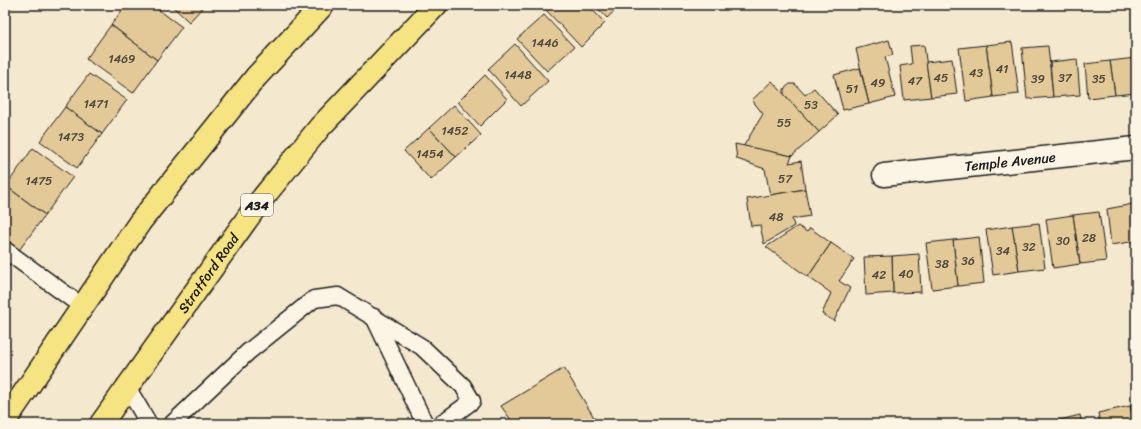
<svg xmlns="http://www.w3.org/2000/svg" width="1141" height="429" viewBox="0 0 1141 429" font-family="Sriracha,sans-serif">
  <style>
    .building { fill: #e3c998; stroke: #1c1c1c }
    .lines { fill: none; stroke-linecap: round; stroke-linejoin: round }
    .service-casing { stroke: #1c1c1c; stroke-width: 19 }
    .minor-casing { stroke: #1c1c1c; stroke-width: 25 }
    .trunk-casing { stroke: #1c1c1c; stroke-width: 25 }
    .service { stroke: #fcf5e5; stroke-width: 16 }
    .minor { stroke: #fcf5e5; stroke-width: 22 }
    .trunk { stroke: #f6e381; stroke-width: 22 }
    .labels { text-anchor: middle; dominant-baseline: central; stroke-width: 3; stroke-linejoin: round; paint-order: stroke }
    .number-label { font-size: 12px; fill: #4e473b }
    .shield { fill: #fcf5e5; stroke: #5f5d58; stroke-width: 1 }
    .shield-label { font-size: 13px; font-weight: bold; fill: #1c1c1c }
    .street-label { font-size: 14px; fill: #1c1c1c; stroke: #fcf5e5 }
  </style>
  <rect width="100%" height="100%" fill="#f4e8ce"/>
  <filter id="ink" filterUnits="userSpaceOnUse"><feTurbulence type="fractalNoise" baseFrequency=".025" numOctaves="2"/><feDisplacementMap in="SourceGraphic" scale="8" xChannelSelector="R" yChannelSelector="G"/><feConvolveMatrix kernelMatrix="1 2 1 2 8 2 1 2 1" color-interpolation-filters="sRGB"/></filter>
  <g filter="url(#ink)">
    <g class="building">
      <path d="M126 5H152L182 27 157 60 111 25Z"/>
      <path d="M171 5H205L189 22Z"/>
      <path d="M552 5H588L605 23 581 47 546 10Z"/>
      <path d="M595 5H621L607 18Z"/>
      <path d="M544 15 574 47 547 71 517 39Z"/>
      <path d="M111 25 157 60 133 93 86 59Z"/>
      <path d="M889 40 893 55 885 57 895 97 869 104 856 49Z"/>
      <path d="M1012 42 1019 94 993 97 986 45Z"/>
      <path d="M515 44 548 81 521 106 488 69Z"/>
      <path d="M924 45 931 97 904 100 900 66 912 64 910 46Z"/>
      <path d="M986 45 993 97 966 101 959 48Z"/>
      <path d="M1048 46 1053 97 1027 99 1022 48Z"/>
      <path d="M1136 58V93L1115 95 1110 61Z"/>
      <path d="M952 59 957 94 931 97 926 62Z"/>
      <path d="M1077 59 1080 95 1053 97 1050 62Z"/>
      <path d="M1110 61 1115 95 1088 98 1085 64Z"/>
      <path d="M860 68 869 104 843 110 834 75Z"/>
      <path d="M89 74 127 100 102 134 65 107Z"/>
      <path d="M485 75 507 99 480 126 458 102Z"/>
      <path d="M772 81 819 132 792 156 743 147 763 114 752 100Z"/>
      <path d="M790 84H795L805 95 814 88 838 115 819 132 784 94V89Z"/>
      <path d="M454 105 481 135 456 157 429 128Z"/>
      <path d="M65 107 102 134 77 168 40 141Z"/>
      <path d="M429 128 456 157 431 180 404 151Z"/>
      <path d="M735 144 792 156 789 163 801 161 805 189 770 195 765 169 737 159Z"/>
      <path d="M33 148 73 177 45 215 6 186Z"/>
      <path d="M6 186 45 215 17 253 5 244Z"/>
      <path d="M805 189 810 216 792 219 794 226 764 244 760 225 751 226 747 199Z"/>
      <path d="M1133 204H1136V225Z"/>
      <path d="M1133 204 1136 241 1111 245 1107 209Z"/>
      <path d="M1099 212 1106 261 1080 264 1073 215Z"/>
      <path d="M1073 215 1080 264 1053 268 1046 219Z"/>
      <path d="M1039 223 1045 268 1019 271 1012 226Z"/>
      <path d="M798 226 807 232 810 228 831 243 808 277 766 247Z"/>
      <path d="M1012 226 1019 271 993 275 986 230Z"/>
      <path d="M979 237 984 283 958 286 953 240Z"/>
      <path d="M953 240 958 286 932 289 926 243Z"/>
      <path d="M831 243 854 259 839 281 850 288 834 321 822 314 831 293 808 277Z"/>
      <path d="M919 254 921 292 893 293 892 256Z"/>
      <path d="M892 256 893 293 866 295 864 257Z"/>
      <path d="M564 368 598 424H514L501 406Z"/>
      <path d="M1136 405V424H1134L1130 406Z"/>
      <path d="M1130 406 1134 424H1100L1098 413Z"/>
      <path d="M1080 415 1082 424H1061L1060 420Z"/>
      <path d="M1060 420 1061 424H1040Z"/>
    </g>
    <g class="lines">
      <defs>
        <g id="service">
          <path d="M5 250 83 307"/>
          <path d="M374 317 425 424"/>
          <path d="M127 387 149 424"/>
          <path d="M172 424 248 352 314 299 338 296 422 347 463 386 472 401 441 424"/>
        </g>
        <g id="minor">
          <path id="s1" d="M884 175 1136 148"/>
        </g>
        <g id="trunk">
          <path d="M5 421 140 222 256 77 323 5"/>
          <path id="s2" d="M101 424 257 205 320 127 436 5"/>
        </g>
      </defs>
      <use href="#service" class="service-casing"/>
      <use href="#minor" class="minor-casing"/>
      <use href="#trunk" class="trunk-casing"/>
      <use href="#service" class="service"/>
      <use href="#minor" class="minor"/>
      <use href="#trunk" class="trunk"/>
    </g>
  </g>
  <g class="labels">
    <g class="number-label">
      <text x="545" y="43">1446</text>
      <text x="122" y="59">1469</text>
      <text x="1002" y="69">41</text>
      <text x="976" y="73">43</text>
      <text x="518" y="75">1448</text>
      <text x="941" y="78">45</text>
      <text x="1065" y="78">37</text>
      <text x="1038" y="79">39</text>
      <text x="1099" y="79">35</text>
      <text x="915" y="81">47</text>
      <text x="878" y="83">49</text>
      <text x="852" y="89">51</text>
      <text x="96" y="104">1471</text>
      <text x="811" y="105">53</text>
      <text x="784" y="123">55</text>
      <text x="455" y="131">1452</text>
      <text x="71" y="137">1473</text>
      <text x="430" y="154">1454</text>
      <text x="785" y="179">57</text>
      <text x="39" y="181">1475</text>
      <text x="776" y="217">48</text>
      <text x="1089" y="238">28</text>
      <text x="1063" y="241">30</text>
      <text x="1029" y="247">32</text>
      <text x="1003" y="251">34</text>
      <text x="968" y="261">36</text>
      <text x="942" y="264">38</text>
      <text x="906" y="274">40</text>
      <text x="879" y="275">42</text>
    </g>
    <rect class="shield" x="241" y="194" width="32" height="22" rx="3"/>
    <g class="shield-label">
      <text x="257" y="205">A34</text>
    </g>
    <g class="street-label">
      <text stroke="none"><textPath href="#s1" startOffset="127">Temple Avenue</textPath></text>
      <text stroke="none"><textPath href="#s2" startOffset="185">Stratford Road</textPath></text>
    </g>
  </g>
  <rect width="1141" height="429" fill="none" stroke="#fcf5e5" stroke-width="20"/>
  <rect x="10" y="10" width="1121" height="409" fill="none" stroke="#1c1c1c" stroke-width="1.5" filter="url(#ink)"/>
</svg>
